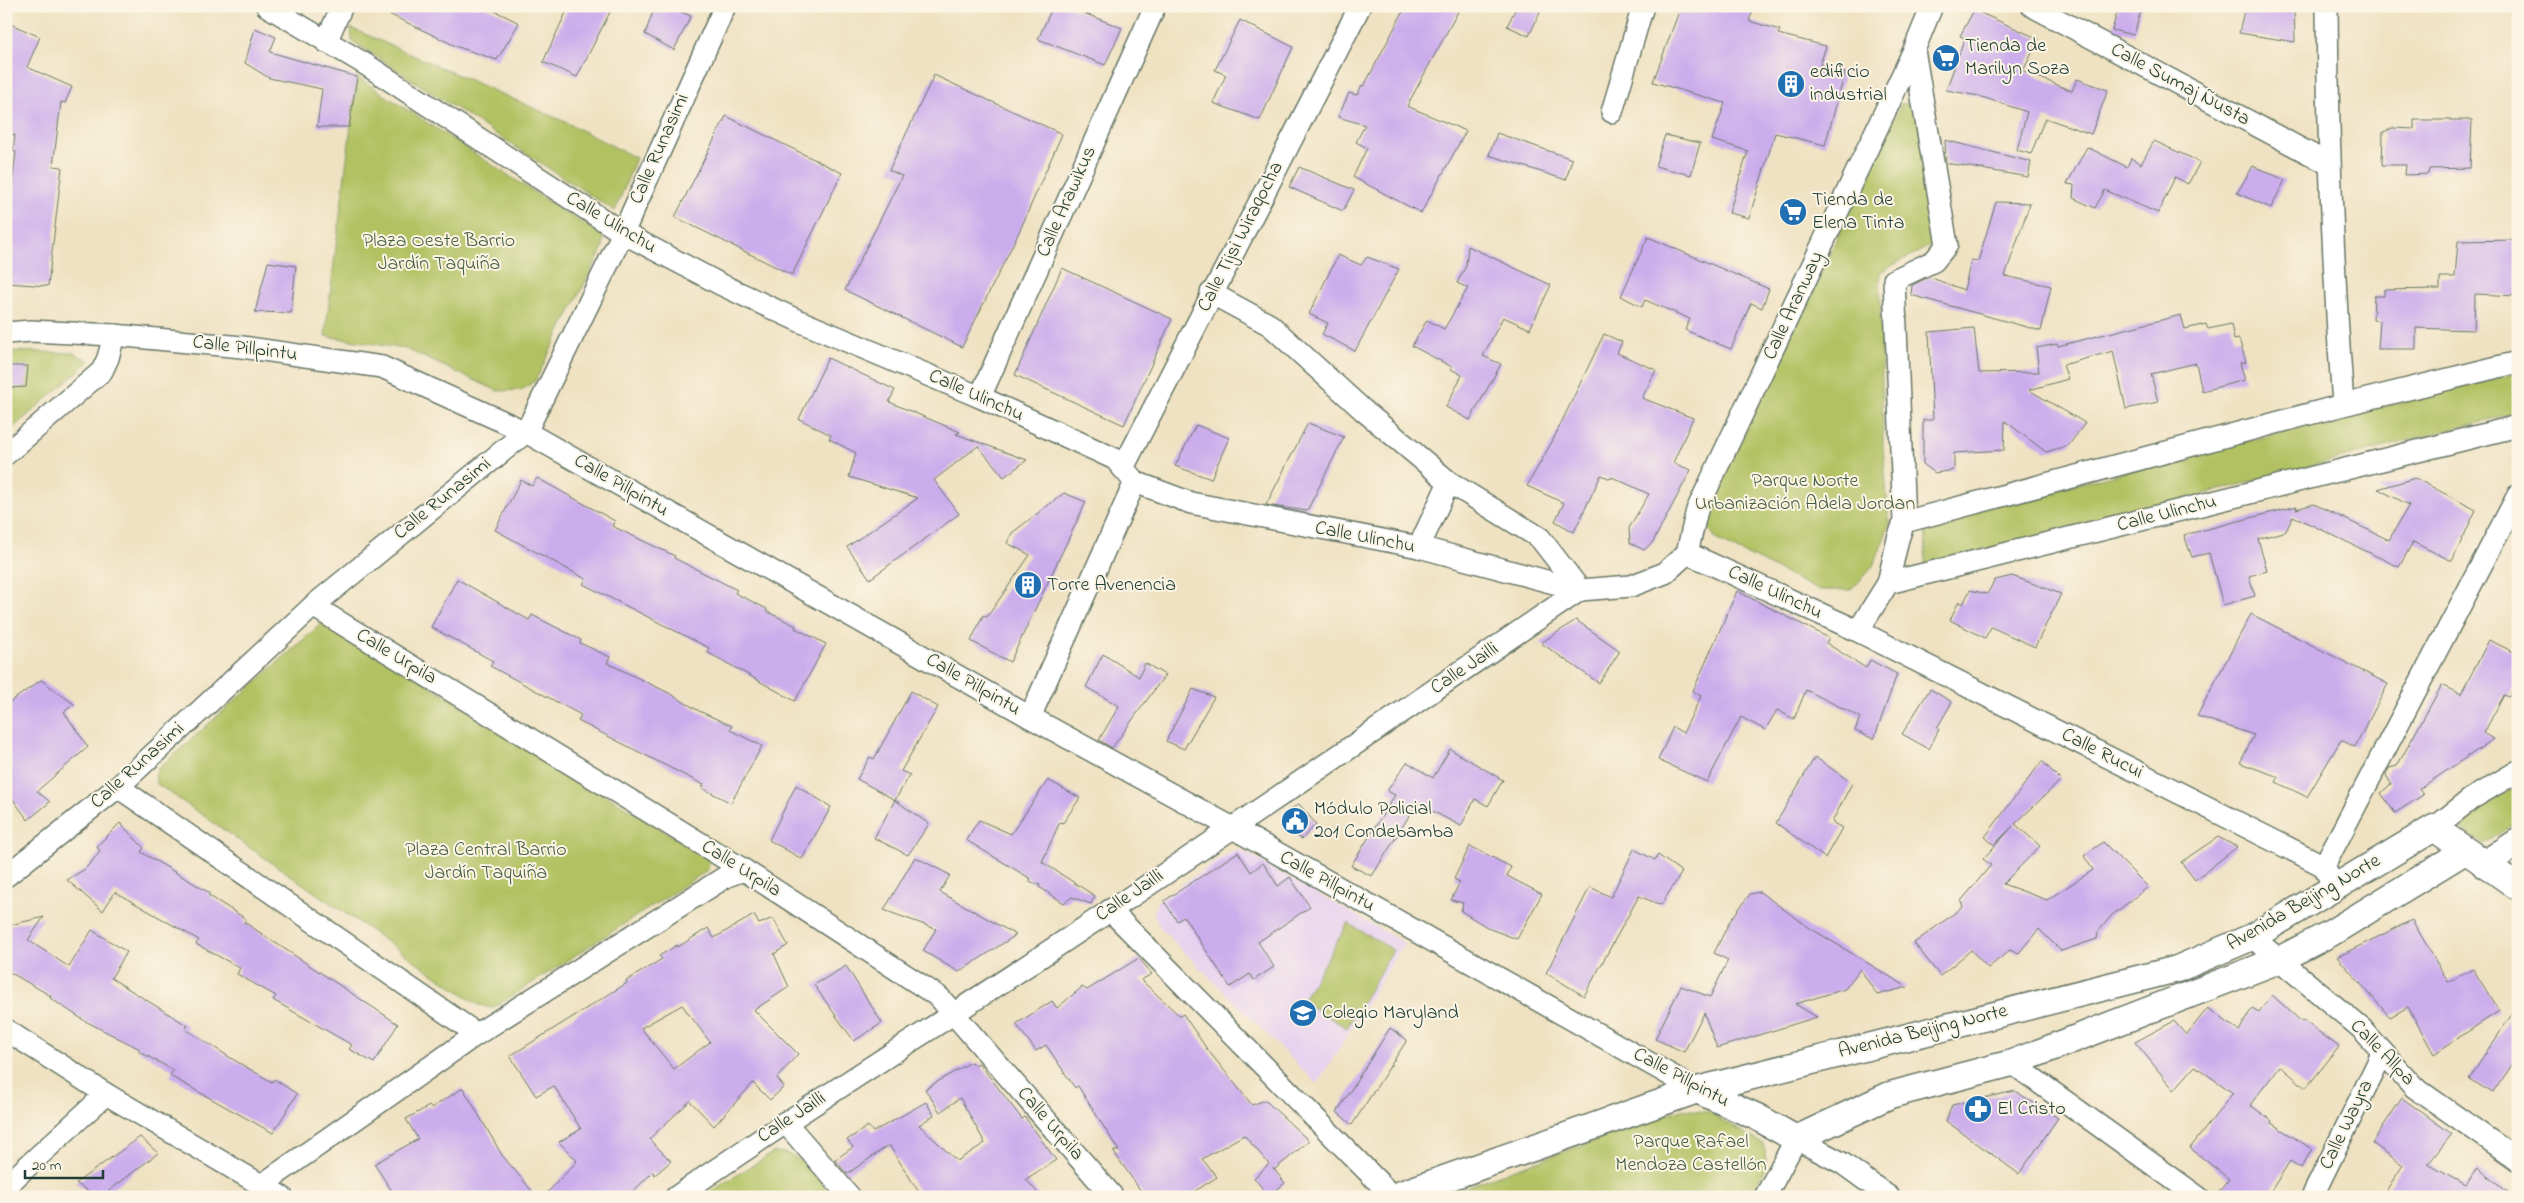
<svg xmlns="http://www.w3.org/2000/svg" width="2524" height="1203" viewBox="0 0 2524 1203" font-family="'Indie Flower',sans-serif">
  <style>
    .built { fill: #e7d2ef }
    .green { fill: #b2c264; stroke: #68804c }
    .building { fill: #cbacec; fill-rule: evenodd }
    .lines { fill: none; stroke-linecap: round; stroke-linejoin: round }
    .minor-casing { stroke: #687766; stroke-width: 24 }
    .tertiary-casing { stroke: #687766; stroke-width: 29 }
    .minor { stroke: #fff; stroke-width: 21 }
    .tertiary { stroke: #fff; stroke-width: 26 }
    .labels { text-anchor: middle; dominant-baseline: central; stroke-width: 4; stroke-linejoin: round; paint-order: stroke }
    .poi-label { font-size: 20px; fill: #1f3d34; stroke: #fcf5e5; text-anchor: start }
    .street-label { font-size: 20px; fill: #1f3d34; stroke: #fcf5e5 }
    .park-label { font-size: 20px; fill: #445e40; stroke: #fcf5e5 }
  </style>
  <rect width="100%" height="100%" fill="#fcf5e5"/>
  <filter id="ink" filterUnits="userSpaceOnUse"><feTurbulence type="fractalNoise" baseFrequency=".02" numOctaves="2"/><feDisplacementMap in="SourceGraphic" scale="10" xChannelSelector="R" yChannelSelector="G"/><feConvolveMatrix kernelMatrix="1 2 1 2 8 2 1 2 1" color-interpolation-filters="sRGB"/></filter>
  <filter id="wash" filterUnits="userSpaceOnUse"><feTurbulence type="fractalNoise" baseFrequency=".0096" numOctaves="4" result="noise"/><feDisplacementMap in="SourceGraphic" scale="20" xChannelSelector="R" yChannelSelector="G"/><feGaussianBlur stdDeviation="1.12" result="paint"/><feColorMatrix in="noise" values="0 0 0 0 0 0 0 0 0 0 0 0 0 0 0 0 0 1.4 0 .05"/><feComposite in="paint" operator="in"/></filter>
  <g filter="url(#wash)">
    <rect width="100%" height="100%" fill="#efe2c2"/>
    <path class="built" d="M1234 850 1245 852 1404 943 1317 1084 1161 929 1154 915 1157 901Z"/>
    <g class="green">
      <path d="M351 28 563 121 636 158 615 211 352 41Z"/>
      <path d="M357 77 569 215 603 235V247L535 381 521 390 498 391 406 349 325 336Z"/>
      <path d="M1912 103 1918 116 1937 242 1880 272 1883 446 1889 525 1874 566 1851 590H1818L1717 540 1703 519 1901 104Z"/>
      <path d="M6 351 74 353 90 361 6 434Z"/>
      <path d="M2518 373V412L1925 567 1926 522Z"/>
      <path d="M327 622 706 857 709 861 708 870 498 1005 491 1008 479 1005 157 784 155 774 158 769 321 624Z"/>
      <path d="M2518 785V822L2484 844 2455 825Z"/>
      <path d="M1348 923 1393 950 1347 1028 1302 1001Z"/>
      <path d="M1682 1109 1708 1112 1762 1143C1773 1163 1759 1179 1749 1197H1438Z"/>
      <path d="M774 1152C803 1152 815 1176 833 1197H702Z"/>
    </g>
    <g id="blocks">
      <g class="building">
        <path d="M372 6H485L519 23 497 60 458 47Z"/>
        <path d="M569 6H613L577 77 543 62Z"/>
        <path d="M655 6H669L691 16 674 50 645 34Z"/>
        <path d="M1053 6H1066L1122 28 1105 65 1038 39Z"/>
        <path d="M1406 6H1461L1407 106 1466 131 1421 213 1353 177 1367 148 1356 142 1365 125 1338 117 1349 93 1357 95 1362 85 1364 86Z"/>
        <path d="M1517 6H1543L1529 36 1507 26Z"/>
        <path d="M1681 6H1755L1749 21 1780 30 1778 34 1826 46 1820 65 1845 73 1825 145 1775 133 1749 218 1729 213 1748 151 1712 140 1725 103 1653 82Z"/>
        <path d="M2119 6H2142L2134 35 2112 30Z"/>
        <path d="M2245 6H2294L2295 42 2239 33Z"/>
        <path d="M1974 10 2039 39 2023 71 2072 91 2077 79 2108 90 2091 134 2045 118 2031 154 2017 150 2027 112 1979 96 1946 90 1965 38 1960 36Z"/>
        <path d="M1240 20 1293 47 1260 120 1213 103 1226 75 1215 70Z"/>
        <path d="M6 22 40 37 27 67 72 87 65 103 61 102 53 166 62 167 48 286 6 283V231L16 152 13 151 15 135 10 134 13 97 6 113Z"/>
        <path d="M255 28 276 37 270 52 357 77 349 127H317L322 89 269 78 245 63Z"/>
        <path d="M934 75 1062 134 1020 230 962 347 845 290 902 176 889 170Z"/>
        <path d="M726 116 842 173 792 275 675 217Z"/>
        <path d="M2414 120H2472L2470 168 2429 169 2428 174 2405 175 2406 165H2382L2383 132 2393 128 2414 129Z"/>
        <path d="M1497 133 1572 159 1566 180 1489 155Z"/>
        <path d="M1665 135 1700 143 1691 175 1655 166Z"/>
        <path d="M1945 140 2031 162 2028 177 1946 163Z"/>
        <path d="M2154 141 2200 162 2188 184 2175 177 2158 213 2105 190 2095 208 2073 198 2074 185 2067 184 2087 147 2127 167 2131 158 2141 164Z"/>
        <path d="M2253 166 2285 180 2271 208 2237 193Z"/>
        <path d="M1299 167 1354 190 1343 211 1289 187Z"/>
        <path d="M1996 202 2030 203 2005 276 2051 286 2041 331 1911 295 1912 285 1929 277 1964 290 1971 260 1978 261Z"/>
        <path d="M1648 237 1769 289 1762 308 1751 303 1731 349 1685 330 1690 319 1645 300 1642 307 1621 296Z"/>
        <path d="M2518 240V296L2475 294 2474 330 2416 328V349H2378L2380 321 2373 320 2374 296H2384V290L2440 289V277H2455L2458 241Z"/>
        <path d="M1468 246 1551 285 1530 329 1503 317 1483 356 1501 364 1470 420 1446 407 1462 375 1451 369 1452 367 1412 346 1427 320 1444 329 1468 288 1457 283 1466 266Z"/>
        <path d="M1338 255 1361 265 1367 257 1399 269 1355 351 1322 334 1328 323 1309 314Z"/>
        <path d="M268 262 296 266 291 313 255 312Z"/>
        <path d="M1062 268 1172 319 1124 425 1015 375Z"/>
        <path d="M2181 315 2185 329 2206 324 2208 329 2231 324 2234 340 2239 339 2246 362 2240 363 2245 380 2202 391 2196 363 2151 374 2158 402 2126 409 2113 351 2063 365 2068 379 2029 390 2085 423 2069 445 2046 452 2005 421 2004 450 1954 453V470L1935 473 1923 464V420H1933L1929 332 1974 328 1979 373 2039 372 2036 348 2057 344 2058 346Z"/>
        <path d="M1604 334 1622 342 1617 353 1656 370 1642 398 1693 418 1673 463 1691 470 1653 542 1644 550 1630 543 1629 528 1649 494 1612 477 1611 479 1601 475 1574 532 1555 521 1564 503 1527 486 1553 440Z"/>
        <path d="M828 358 895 390 889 402 960 432 956 434 1027 460 1004 477 978 446 934 480 959 514 870 579 847 547 918 498 849 477 856 453 829 439 831 435 799 419Z"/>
        <path d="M6 366H28L26 387 6 388Z"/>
        <path d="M1308 423 1344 437 1307 511 1266 505Z"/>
        <path d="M1196 425 1229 438 1211 479 1175 466Z"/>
        <path d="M537 478 615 521 612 526 675 556 674 558 737 590 735 593 767 609 766 611 796 626 795 628 826 644 795 701 707 652 709 648 583 584 586 579 495 530 521 480 532 486Z"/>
        <path d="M2415 478 2476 510 2452 561 2413 542 2399 567 2293 516 2286 531 2258 539 2267 571 2249 576 2255 596 2223 605 2209 553 2192 557 2184 535 2297 506 2296 509 2314 504 2389 540 2409 505 2378 489Z"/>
        <path d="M1064 493 1086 502 1010 662 971 641 983 615 987 617 1030 555 1007 543 1012 533Z"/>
        <path d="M2012 576 2061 594 2035 647 1991 627 1985 638 1950 620 1959 601 1963 604 1970 590 1987 594 1995 580Z"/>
        <path d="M457 579 529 620 532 615 581 640 580 643 610 657 607 663 669 693 699 711 732 726 730 730 762 746 731 803 702 788 704 785 578 721 581 715 490 666 493 661 431 627Z"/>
        <path d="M1737 591 1829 638 1826 643 1866 668 1870 660 1897 674 1874 739 1855 731 1860 717 1806 690 1794 719 1777 710 1765 730 1741 717 1707 782 1658 760 1673 727 1683 733 1701 696 1693 691Z"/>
        <path d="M2251 614 2388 684 2355 747 2341 740 2307 797 2276 782 2279 777 2240 763 2254 735 2197 716Z"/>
        <path d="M1576 620 1620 651 1599 683 1541 643Z"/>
        <path d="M2489 640 2518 654V681L2509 697 2504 695 2484 733 2494 739 2419 789 2423 795 2395 813 2381 793 2391 784 2386 775 2389 768 2397 766 2442 685 2461 694Z"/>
        <path d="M1103 654 1139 677 1145 663 1165 675 1112 748 1099 740 1119 706 1086 687Z"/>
        <path d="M41 680 74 704 64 712 88 747 37 791 50 802 28 820 6 790V705Z"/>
        <path d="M1193 689 1214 697 1184 749 1166 741Z"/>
        <path d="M1930 689 1952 702 1937 728 1939 729 1929 749 1902 734Z"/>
        <path d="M911 691 938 707 901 771 910 775 895 800 857 779 870 757 874 759Z"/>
        <path d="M1450 749 1503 780 1488 806 1475 799 1461 826 1417 803 1372 876 1351 866 1395 795 1387 791 1407 762 1433 778Z"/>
        <path d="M1815 757 1852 783 1832 822 1842 828 1825 858 1776 823Z"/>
        <path d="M2042 761 2061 780 2015 824 2040 846 2003 884 2047 900 2093 870 2084 856 2103 842 2148 887 2111 916 2098 932 2097 939 2061 951 2039 929 2018 954 2010 950 1988 968 1971 950 1940 976 1914 943 1963 907 1961 901 1991 865 1983 859 2013 826 1994 845 1985 837Z"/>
        <path d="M1048 780 1080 798 1063 823 1060 822 1042 862 1095 896 1091 904 1072 897 1064 903 1039 887 1040 885 1029 881 1031 879 966 840 979 820 1011 834Z"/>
        <path d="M796 785 831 807 802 859 769 840Z"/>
        <path d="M895 800 929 824 908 855 874 838Z"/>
        <path d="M1299 804 1316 824 1302 839 1283 828V814Z"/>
        <path d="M120 823 144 848 141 852 210 893 208 895 246 919 244 922 398 1024 374 1063 349 1049 352 1045 273 1000 276 996 237 974 240 968 196 944 199 940 115 892 103 911 67 880 85 869 100 852 97 846Z"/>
        <path d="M2218 837 2237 847 2195 880 2181 862Z"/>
        <path d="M1470 846 1511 867 1507 876 1542 894 1517 939 1490 929 1461 911 1463 903 1451 900 1460 882 1454 879Z"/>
        <path d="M1634 849 1655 860 1658 855 1682 872 1661 905 1639 896 1584 996 1546 973 1590 887 1611 897Z"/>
        <path d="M1238 852 1251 872 1263 863 1278 886 1290 877 1310 907 1258 942 1274 967 1254 980 1250 974 1230 987 1184 917 1177 921 1164 901Z"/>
        <path d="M915 857 950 875 940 892 1016 935 959 972 923 951 936 929 884 910Z"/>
        <path d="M1760 892 1810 928 1907 987 1877 995 1860 969 1845 989 1795 1004 1817 1017 1717 1048 1704 1013 1684 1052 1655 1039 1681 986 1710 997 1728 960 1714 953 1730 921 1750 894Z"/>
        <path d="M754 915 759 924 773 918 788 945 774 954 789 987 754 1010 798 1054 777 1078 784 1087 770 1100 753 1083 714 1126 690 1101 649 1139 671 1161 655 1175 653 1172 627 1197H543L577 1161 559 1142 581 1129 554 1086 536 1096 510 1056 627 983 626 981 662 959 659 956 677 945 678 947 708 928 714 938ZM682 1005 710 1042 674 1069 641 1028Z"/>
        <path d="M44 917 28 940 69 967 92 930 127 952 111 978 188 1026 185 1029 234 1060 272 1082 274 1079 297 1094 273 1133 170 1076 173 1070 138 1051 140 1049 85 1021 50 998 51 996 6 970V926Z"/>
        <path d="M2412 920 2448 982 2473 969 2499 1011 2434 1054 2408 1007 2390 1017 2337 957Z"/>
        <path d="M1139 958 1152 974 1141 980 1180 1016 1183 1014 1207 1049 1252 1105 1265 1100 1309 1141 1274 1170 1273 1168 1285 1183 1269 1196 1254 1178 1269 1164 1244 1135 1202 1159 1217 1177 1186 1197H1145L1113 1151H1119L1078 1086 1075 1088 1046 1045 1036 1051 1016 1024 1052 1001 1057 1008 1082 987 1087 990Z"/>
        <path d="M846 966 882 1023 854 1041 814 985Z"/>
        <path d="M2272 995 2302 1022 2303 1020 2339 1047 2306 1088 2280 1066 2250 1105 2272 1121 2271 1123 2312 1149 2301 1168 2290 1161 2267 1197H2215L2229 1179 2190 1148 2233 1093 2195 1066 2174 1090 2135 1042 2174 1021 2186 1035 2208 1008 2239 1031 2252 1008 2259 1012Z"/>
        <path d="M2518 1005V1056L2493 1093 2469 1079Z"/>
        <path d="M1390 1028 1407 1040 1352 1125 1337 1112Z"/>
        <path d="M971 1062 975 1065 979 1063 1022 1119 1025 1117 1056 1160 1026 1179 1041 1197H922L889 1145 847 1174 835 1160 853 1147 847 1140 868 1126 873 1132 926 1102 934 1115 919 1125 957 1161 985 1143 960 1098 940 1112 925 1089Z"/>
        <path d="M463 1088 502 1155 537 1197H396L374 1164 418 1139 406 1119 429 1106 431 1108Z"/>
        <path d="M2015 1091 2058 1118 2019 1174 1946 1121 1952 1105Z"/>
        <path d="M2402 1098 2452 1134 2428 1164 2465 1185 2478 1168 2514 1197H2382L2403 1165 2372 1143Z"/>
        <path d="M140 1137 158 1153 101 1197H96L76 1183Z"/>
      </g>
    </g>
  </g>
  <g filter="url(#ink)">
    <use href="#blocks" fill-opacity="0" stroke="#687766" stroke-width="1"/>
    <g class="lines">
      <defs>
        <g id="minor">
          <path d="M267 6 365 64 623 233 722 285 797 320 980 397 1115 459 1135 482 1191 503 1419 547 1580 590 1631 586 1665 573 1687 553"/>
          <path d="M2032 6 2329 164"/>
          <path d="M2327 6C2328 140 2333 272 2343 405"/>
          <path d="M326 42 342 6"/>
          <path d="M1612 112 1643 6"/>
          <path d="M1211 293 1270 325 1363 410 1449 482 1540 538 1580 590"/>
          <path d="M6 333 31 331 114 335 242 347 382 367 526 432 1030 717 1231 827 1697 1090"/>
          <path d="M980 397 1155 6"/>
          <path d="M6 454 102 371 108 358 114 335"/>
          <path d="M1123 468 1360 6"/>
          <path d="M1904 522 2343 405 2518 362"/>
          <path d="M1419 547 1449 482"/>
          <path d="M1687 553 1858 631 2324 866 2334 888"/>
          <path d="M1687 553 1697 510 1914 50 1932 6"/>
          <path d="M1888 583 1898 539 1904 522 1894 280 1934 261 1947 245 1914 50"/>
          <path d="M313 606 744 870 939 997 1113 1197"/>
          <path d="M1858 631 1888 583 2518 426"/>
          <path d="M1030 717 1135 482"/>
          <path d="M118 787 477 1034"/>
          <path d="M2434 828 2471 799 2518 771"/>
          <path d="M2324 866 2518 495"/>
          <path d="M6 876 118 787 313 606 526 432 623 233 725 6"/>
          <path d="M1110 910 1393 1197"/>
          <path d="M2252 937 2362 1029 2414 1087 2518 1160"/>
          <path d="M6 1030 106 1094 282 1197"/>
          <path d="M2012 1063 2198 1197"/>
          <path d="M785 1122 850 1197"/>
          <path d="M263 1184 477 1034 727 876 744 870"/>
          <path d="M6 1186 106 1094"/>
          <path d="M676 1197C808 1105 945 1021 1078 932 1247 820 1413 704 1580 590"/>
          <path d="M1765 1197 1796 1139 1842 1163 1889 1197"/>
          <path d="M2312 1197 2382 1054"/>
        </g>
        <g id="tertiary">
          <path d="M2484 864 2518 842"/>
          <path d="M1697 1090 1757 1117 1796 1139 1890 1095 2012 1063 2279 960 2331 933 2465 851"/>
          <path d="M1393 1197 1697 1090 2177 969 2252 937 2434 828 2518 887"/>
        </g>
      </defs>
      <use href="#minor" class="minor-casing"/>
      <use href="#tertiary" class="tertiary-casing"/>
      <use href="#minor" class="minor"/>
      <use href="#tertiary" class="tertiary"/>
    </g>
  </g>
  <defs>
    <symbol id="supermarket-disc" viewBox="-11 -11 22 22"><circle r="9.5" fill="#1f6fb2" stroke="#fcf5e5"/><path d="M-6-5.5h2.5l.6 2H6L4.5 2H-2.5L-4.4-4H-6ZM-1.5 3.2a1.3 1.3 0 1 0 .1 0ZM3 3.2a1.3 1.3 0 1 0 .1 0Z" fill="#fff"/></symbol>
    <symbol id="building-disc" viewBox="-11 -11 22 22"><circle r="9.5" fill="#1f6fb2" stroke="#fcf5e5"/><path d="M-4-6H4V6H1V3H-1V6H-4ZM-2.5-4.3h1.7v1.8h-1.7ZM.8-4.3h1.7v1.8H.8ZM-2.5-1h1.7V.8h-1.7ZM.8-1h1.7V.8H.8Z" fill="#fff"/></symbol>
    <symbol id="civic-disc" viewBox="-11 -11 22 22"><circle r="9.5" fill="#1f6fb2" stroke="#fcf5e5"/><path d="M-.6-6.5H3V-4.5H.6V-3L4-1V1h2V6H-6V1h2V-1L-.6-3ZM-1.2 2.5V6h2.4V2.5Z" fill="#fff"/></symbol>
    <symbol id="school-disc" viewBox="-11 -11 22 22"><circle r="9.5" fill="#1f6fb2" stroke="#fcf5e5"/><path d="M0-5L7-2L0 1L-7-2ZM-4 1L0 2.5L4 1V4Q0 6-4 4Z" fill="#fff"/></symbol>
    <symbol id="pharmacy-disc" viewBox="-11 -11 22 22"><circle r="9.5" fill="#1f6fb2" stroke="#fcf5e5"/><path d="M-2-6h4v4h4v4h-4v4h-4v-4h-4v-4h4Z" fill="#fff"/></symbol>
  </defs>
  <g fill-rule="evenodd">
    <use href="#supermarket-disc" x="1930" y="42" width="32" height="32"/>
    <use href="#building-disc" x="1775" y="68" width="32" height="32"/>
    <use href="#supermarket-disc" x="1777" y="196" width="32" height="32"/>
    <use href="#building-disc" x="1012" y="569" width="32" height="32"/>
    <use href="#civic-disc" x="1279" y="805" width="32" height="32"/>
    <use href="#school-disc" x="1287" y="997" width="32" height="32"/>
    <use href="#pharmacy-disc" x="1962" y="1093" width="32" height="32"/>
  </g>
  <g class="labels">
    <g class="poi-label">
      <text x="1965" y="46">Tienda de<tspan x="1965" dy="23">Marilyn Soza</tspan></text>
      <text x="1810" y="72">edificio<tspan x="1810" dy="23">industrial</tspan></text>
      <text x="1812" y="200">Tienda de<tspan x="1812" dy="23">Elena Tinta</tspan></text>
      <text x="1047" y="585">Torre Avenencia</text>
      <text x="1314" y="809">Módulo Policial<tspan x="1314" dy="23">201 Condebamba</tspan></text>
      <text x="1322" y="1013">Colegio Maryland</text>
      <text x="1997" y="1109">El Cristo</text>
    </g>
    <g class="street-label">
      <text transform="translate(2180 85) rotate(28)">Calle Sumaj Ñusta</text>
      <text transform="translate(660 149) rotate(-66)">Calle Runasimi</text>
      <text transform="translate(1067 202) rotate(-66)">Calle Arawikus</text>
      <text transform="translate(611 223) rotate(31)">Calle Ulinchu</text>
      <text transform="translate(1241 237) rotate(-63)">Calle Tijsi Wiraqocha</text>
      <text transform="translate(1794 306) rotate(-65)">Calle Aranway</text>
      <text transform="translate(245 349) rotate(7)">Calle Pillpintu</text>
      <text transform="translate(976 396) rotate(24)">Calle Ulinchu</text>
      <text transform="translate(621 486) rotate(30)">Calle Pillpintu</text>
      <text transform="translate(443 499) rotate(-39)">Calle Runasimi</text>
      <text transform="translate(2167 514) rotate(-14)">Calle Ulinchu</text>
      <text transform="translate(1365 538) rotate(11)">Calle Ulinchu</text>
      <text transform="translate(1775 593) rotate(25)">Calle Ulinchu</text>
      <text transform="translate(396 657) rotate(31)">Calle Urpila</text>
      <text transform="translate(1465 669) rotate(-34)">Calle Jailli</text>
      <text transform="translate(973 685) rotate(30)">Calle Pillpintu</text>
      <text transform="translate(2102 754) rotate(27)">Calle Rucui</text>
      <text transform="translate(138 766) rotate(-42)">Calle Runasimi</text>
      <text transform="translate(741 869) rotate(32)">Calle Urpila</text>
      <text transform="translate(1327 882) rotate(29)">Calle Pillpintu</text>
      <text transform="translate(1130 896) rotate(-34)">Calle Jailli</text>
      <text transform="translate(2304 903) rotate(-30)">Avenida Beijing Norte</text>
      <text transform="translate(1923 1032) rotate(-14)">Avenida Beijing Norte</text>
      <text transform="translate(2382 1053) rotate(46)">Calle Allpa</text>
      <text transform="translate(1681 1078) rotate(28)">Calle Pillpintu</text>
      <text transform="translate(792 1118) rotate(-33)">Calle Jailli</text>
      <text transform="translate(1050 1124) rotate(49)">Calle Urpila</text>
      <text transform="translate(2347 1125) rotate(-64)">Calle Wayra</text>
    </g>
    <g class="park-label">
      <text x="439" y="241">Plaza Oeste Barrio<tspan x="439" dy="23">Jardín Taquiña</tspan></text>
      <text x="1805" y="481">Parque Norte<tspan x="1805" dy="23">Urbanización Adela Jordan</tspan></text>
      <text x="486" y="850">Plaza Central Barrio<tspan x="486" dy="23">Jardín Taquiña</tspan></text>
      <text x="1691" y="1142">Parque Rafael<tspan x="1691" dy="23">Mendoza Castellón</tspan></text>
    </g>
  </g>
  <rect width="2524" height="1203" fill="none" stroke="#fcf5e5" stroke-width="25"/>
  <path d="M25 1170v8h78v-8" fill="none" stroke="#1f3d34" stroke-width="2.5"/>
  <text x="32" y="1170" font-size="15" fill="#1f3d34" stroke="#fcf5e5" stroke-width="4" paint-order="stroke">20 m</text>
</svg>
